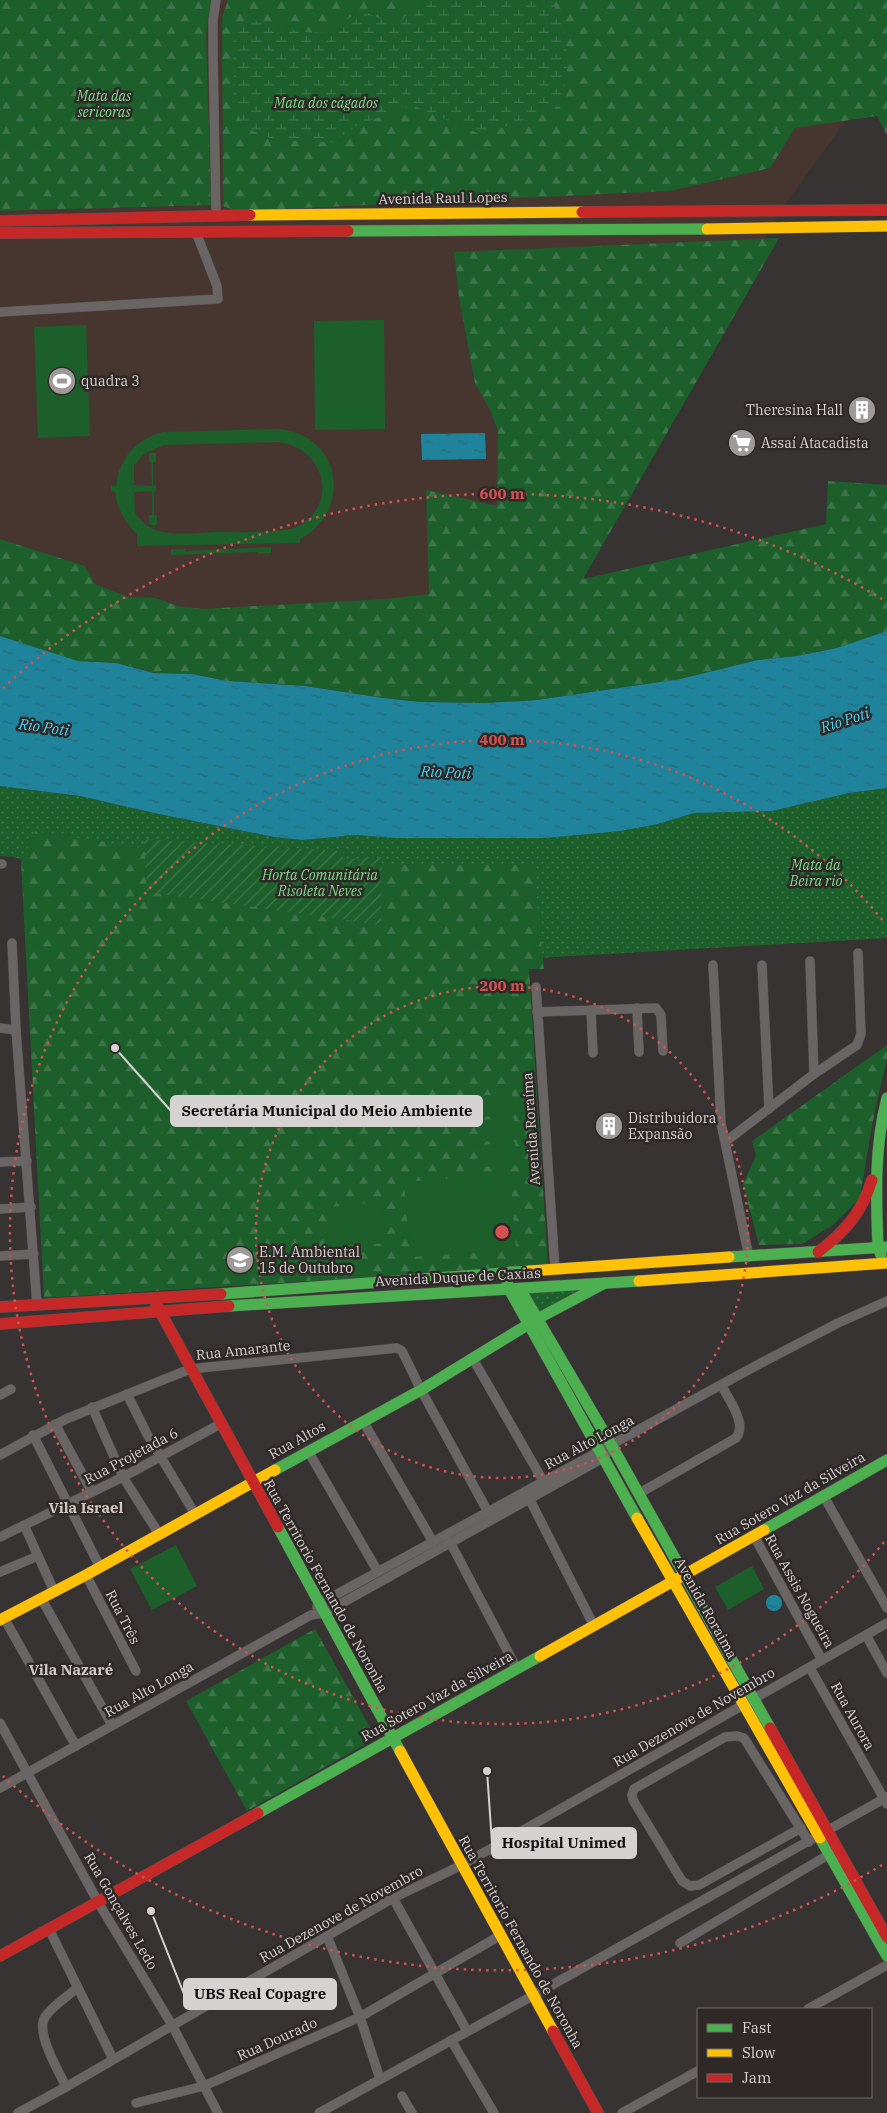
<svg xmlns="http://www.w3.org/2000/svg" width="887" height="2113" viewBox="0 0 887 2113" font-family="'IBM Plex Serif',serif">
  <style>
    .education { fill: #47362f }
    .grass { fill: url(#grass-dots) }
    .forest { fill: url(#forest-firs) }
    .wetland { fill: url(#wetland-marsh) }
    .garden { fill: url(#garden-furrows) }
    .pitch { fill: #1c5f2b; fill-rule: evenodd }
    .water { fill: url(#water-ripples) }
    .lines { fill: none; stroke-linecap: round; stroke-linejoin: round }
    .street-casing { stroke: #534f4e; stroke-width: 10 }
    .fast-casing { stroke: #534f4e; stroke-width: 12 }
    .slow-casing { stroke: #534f4e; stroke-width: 12 }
    .jam-casing { stroke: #534f4e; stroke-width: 12 }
    .street { stroke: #686564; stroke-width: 9 }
    .fast { stroke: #4caf50; stroke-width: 11 }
    .slow { stroke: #ffc107; stroke-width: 11 }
    .jam { stroke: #c62828; stroke-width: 11 }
    .ring { fill: none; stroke: #d65252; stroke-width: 2.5; stroke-dasharray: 2.5 5 }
    .labels { text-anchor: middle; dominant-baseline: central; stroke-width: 5; stroke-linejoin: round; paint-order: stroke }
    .park-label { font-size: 14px; font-style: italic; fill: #79df88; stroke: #2e2826 }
    .street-label { font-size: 14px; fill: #d6d2d1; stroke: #2e2826 }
    .poi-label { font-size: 14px; fill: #d6d2d1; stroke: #2e2826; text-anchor: start }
    .water-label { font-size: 15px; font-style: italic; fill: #4ed3f8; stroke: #2e2826 }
    .neighbourhood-label { font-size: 15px; font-weight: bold; fill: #d1c8c6; stroke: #2e2826 }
    .centre { fill: #d65252; stroke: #2e2826; stroke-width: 2.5 }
    .ring-label { font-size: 15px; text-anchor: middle; font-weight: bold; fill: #d65252; stroke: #2e2826; stroke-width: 5; stroke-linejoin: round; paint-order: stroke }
    .leader { fill: none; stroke: #d6d2d1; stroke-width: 2 }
    .callout-dot { fill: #d6d2d1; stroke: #2e2826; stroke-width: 2 }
    .callout { fill: #d6d2d1; stroke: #d6d2d1; stroke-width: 2 }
    .callout-label { font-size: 15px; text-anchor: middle; font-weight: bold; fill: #111 }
  </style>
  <defs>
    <pattern id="grass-dots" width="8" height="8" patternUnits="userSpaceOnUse" patternTransform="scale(1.25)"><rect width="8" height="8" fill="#1c5f2b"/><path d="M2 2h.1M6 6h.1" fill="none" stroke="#3c7549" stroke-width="1.8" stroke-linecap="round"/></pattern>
    <pattern id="forest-firs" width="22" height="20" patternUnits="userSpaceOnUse" patternTransform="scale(1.25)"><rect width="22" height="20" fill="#1c5f2b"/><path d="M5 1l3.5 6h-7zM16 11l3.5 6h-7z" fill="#3c7549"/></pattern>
    <pattern id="wetland-marsh" width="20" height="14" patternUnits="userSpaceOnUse" patternTransform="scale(1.25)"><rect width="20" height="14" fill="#1c5f2b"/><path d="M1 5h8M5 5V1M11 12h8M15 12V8" fill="none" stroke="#3c7549"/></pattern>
    <pattern id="garden-furrows" width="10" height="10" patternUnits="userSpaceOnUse" patternTransform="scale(1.25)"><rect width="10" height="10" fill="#1c5f2b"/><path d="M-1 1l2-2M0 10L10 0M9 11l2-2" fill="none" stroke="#3c7549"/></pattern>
    <pattern id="water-ripples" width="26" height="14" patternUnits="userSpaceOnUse" patternTransform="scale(1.25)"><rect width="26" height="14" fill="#1f839c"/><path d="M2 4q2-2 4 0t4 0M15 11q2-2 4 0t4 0" fill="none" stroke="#2b6b7b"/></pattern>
  </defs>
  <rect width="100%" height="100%" fill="#373332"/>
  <path class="education" d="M0 0H887V64L786 203 485 703 192 674 154 673 0 636Z"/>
  <g class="grass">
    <path d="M0 786 80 796 154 813 274 837 302 840 356 835 395 838H546L658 824 694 813 772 811 849 793 887 788V938L521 959 68 872 13 857 0 856Z"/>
    <path d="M587 1287 540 1315 529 1293Z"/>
  </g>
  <g class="forest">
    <path d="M0 0H211L206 34 211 205 0 211Z"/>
    <path d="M228 0H887V135L877 116 795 128 770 168 670 191 237 211 223 206 222 18Z"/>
    <path d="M779 238 583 579 826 524 828 481 887 485V631L837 648 797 656 758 660 680 679 537 700 485 703 421 702 383 698 305 686 228 681 192 674 157 673 116 663 78 661 0 636V539L85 566 95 584 128 597 156 598 177 606 202 609 386 599 429 594 426 490 497 506 498 431 490 410 475 383 459 298 454 252Z"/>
    <path d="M35 831 241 864 533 865 544 969H529L548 1266 44 1298 21 862Z"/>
    <path d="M887 1045V1058L872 1125 860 1198 833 1225 802 1244 759 1245 743 1184 756 1156 752 1141Z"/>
    <path d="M315 1629 376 1738 247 1811 186 1701Z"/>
  </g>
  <path class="wetland" d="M420 0H552L566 37 567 73 561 106 482 135 412 105 356 126 332 142 275 140 243 127 233 100 234 27 249 19 302 32 327 33 361 10 397 26Z"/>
  <path class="garden" d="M144 839 343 851 344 860 382 857 381 925 147 892Z"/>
  <g class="pitch">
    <path d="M384 320 385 429 315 430 314 321Z"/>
    <path d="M86 325 90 436 38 438 34 327Z"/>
    <path d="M277 429C340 433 355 509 300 539V543L137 546V534C125 522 117 509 115 492L111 491V486H116C119 458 136 439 163 432ZM278 442C321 446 340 499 302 524 296 527 290 530 284 530 262 533 238 532 215 532 198 533 176 536 159 531 148 528 141 521 135 513L134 492 152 491V515H149V525H157V515H154V492L156 491V486L153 485V462H156V453H149V462H151L152 486 134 485V465L144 454 164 445Z"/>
    <path d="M271 547V553L258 554V552L171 555V549H185V551Z"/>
    <path d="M512 1093 514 1115 479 1117 477 1096Z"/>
    <path d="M514 1118 516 1139 480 1142 479 1120Z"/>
    <path d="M515 1142 517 1164 481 1167 480 1145Z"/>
    <path d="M510 1174 516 1250 410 1257 404 1182Z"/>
    <path d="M383 1202 386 1243 331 1247 328 1207Z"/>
    <path d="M176 1545 197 1586 152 1610 130 1569Z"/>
    <path d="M752 1566 764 1589 728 1610 715 1587Z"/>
  </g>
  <g class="water">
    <path d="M485 433 486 459 422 460 421 434Z"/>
    <path d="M887 631V788L849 793 772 811 694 813 658 824 620 831 546 838H395L356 835 302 840 274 837 154 813 80 796 0 786V636L78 661 116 663 154 673 192 674 228 681 305 686 383 698 421 702 485 703 537 700 680 679 758 660 797 656 837 648Z"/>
    <circle cx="774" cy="1603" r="8"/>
  </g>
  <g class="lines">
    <defs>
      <g id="street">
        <path d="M216 216 213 51V20L216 0"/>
        <path d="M0 312 218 299 217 286 196 232"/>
        <path d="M0 864H2"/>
        <path d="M12 943 16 1030 37 1305"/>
        <path d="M810 961 814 1074"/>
        <path d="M713 965 721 1123 749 1257"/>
        <path d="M762 965 769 1109"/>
        <path d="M536 987 555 1269"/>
        <path d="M637 1008 639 1052"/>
        <path d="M591 1010 593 1053"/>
        <path d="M537 1012 656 1008 661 1015 663 1051"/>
        <path d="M0 1028 16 1030"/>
        <path d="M725 1142 814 1074 857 1045 861 1034 858 953"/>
        <path d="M0 1162 27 1161"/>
        <path d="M0 1209 31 1207"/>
        <path d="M0 1256 34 1254"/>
        <path d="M473 1359 546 1486"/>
        <path d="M127 1394 147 1434 195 1514"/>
        <path d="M0 1395 11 1389"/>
        <path d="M92 1407 123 1477 159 1534"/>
        <path d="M363 1421 433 1542"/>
        <path d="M55 1424 92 1492"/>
        <path d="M33 1435 100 1567"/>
        <path d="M308 1451 378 1572"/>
        <path d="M0 1455 66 1419 190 1369 397 1348 402 1351 421 1390 488 1512"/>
        <path d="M638 1494 736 1438C748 1424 728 1399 722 1386"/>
        <path d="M823 1495 887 1608"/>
        <path d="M529 1498 594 1626"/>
        <path d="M24 1525 54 1591"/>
        <path d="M754 1536 822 1660"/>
        <path d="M0 1537 123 1477 220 1424"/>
        <path d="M450 1542 517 1669"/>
        <path d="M0 1572 38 1556"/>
        <path d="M86 1575 136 1671"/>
        <path d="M41 1598 112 1725"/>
        <path d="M317 1607 319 1604 761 1363 838 1323 887 1301"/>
        <path d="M4 1618 76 1746"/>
        <path d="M866 1635 887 1673"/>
        <path d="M810 1668 887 1804"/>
        <path d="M0 1723 98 1902 172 2025 218 2113"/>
        <path d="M0 1788 311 1615 324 1613 603 1458 612 1446"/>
        <path d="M801 1828 699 1885 690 1886 682 1881 633 1800 632 1795 634 1789 725 1737 737 1736 744 1738 809 1842"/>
        <path d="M393 1898 467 2031"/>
        <path d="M49 1929 113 2059"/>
        <path d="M327 1936 360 2017 380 2079"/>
        <path d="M680 1943 828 1855"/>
        <path d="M808 2009 887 1965"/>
        <path d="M451 2040 494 2113"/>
        <path d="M66 2087C59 2071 35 2033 45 2017 52 2006 67 1997 77 1988"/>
        <path d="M402 2096 412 2113"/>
        <path d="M136 2103 204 2086 360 2017 501 1935"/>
        <path d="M18 2113 66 2087 393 1898 462 1865 887 1623"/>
        <path d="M319 2113 534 1995 887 1797"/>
        <path d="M622 2113 698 2071"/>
      </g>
      <g id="fast">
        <path d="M348 231 707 229"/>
        <path d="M881 1255 878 1248C876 1197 874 1148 887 1098"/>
        <path d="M729 1257 887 1247"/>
        <path d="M510 1272 507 1282 509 1289 637 1518"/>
        <path d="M520 1289 612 1446 770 1728"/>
        <path d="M221 1294 529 1271"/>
        <path d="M229 1306 639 1281"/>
        <path d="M275 1470 421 1390 537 1319 605 1283"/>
        <path d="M278 1527 400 1751"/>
        <path d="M764 1530 887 1460"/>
        <path d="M258 1813 540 1656"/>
        <path d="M820 1838 887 1956"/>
      </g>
      <g id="slow">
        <path d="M250 215 582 212"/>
        <path d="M707 229 887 226"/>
        <path d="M529 1271 729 1257"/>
        <path d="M639 1281 887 1263"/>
        <path d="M637 1518 820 1838"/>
        <path d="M0 1620 86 1575 275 1470"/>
        <path d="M540 1656 764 1530"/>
        <path d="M400 1751 553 2031"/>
      </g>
      <g id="jam">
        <path d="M582 212 887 210"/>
        <path d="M0 221 250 215"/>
        <path d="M0 233 348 231"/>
        <path d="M818 1252C845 1232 862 1212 872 1180"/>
        <path d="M156 1304 278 1527"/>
        <path d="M0 1307 221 1294"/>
        <path d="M0 1324 229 1306"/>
        <path d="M770 1728 887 1937"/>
        <path d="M0 1956 258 1813"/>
        <path d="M553 2031 598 2113"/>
      </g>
    </defs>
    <use href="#street" class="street-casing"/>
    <use href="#fast" class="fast-casing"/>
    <use href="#slow" class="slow-casing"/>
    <use href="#jam" class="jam-casing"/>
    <use href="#street" class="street"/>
    <use href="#fast" class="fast"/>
    <use href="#slow" class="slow"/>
    <use href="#jam" class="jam"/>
  </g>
  <g class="ring">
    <circle cx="502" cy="1232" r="246"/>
    <path d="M884 1542A492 492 0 1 1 884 922"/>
    <path d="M882 1865A738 738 0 0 1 3 1776M3 688A738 738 0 0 1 882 599"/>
  </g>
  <defs>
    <symbol id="stadium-disc" viewBox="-11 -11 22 22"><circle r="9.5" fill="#9e9a99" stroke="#2e2826"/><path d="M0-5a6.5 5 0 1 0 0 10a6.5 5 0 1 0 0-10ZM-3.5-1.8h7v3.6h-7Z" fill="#fff"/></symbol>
    <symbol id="building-disc" viewBox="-11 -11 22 22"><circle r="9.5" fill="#9e9a99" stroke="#2e2826"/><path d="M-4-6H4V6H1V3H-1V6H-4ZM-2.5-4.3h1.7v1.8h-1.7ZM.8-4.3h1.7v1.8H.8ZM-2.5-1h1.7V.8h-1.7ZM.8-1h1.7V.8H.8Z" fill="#fff"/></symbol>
    <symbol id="supermarket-disc" viewBox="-11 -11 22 22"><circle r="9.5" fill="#9e9a99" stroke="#2e2826"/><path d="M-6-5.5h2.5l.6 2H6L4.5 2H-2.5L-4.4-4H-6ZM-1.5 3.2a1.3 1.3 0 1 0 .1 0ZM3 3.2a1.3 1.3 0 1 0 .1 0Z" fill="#fff"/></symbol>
    <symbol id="school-disc" viewBox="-11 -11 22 22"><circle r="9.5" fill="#9e9a99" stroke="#2e2826"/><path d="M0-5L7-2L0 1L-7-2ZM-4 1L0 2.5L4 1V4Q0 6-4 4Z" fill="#fff"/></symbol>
  </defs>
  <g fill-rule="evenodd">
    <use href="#stadium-disc" x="46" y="365" width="32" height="32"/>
    <use href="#building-disc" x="846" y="394" width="32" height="32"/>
    <use href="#supermarket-disc" x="726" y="427" width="32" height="32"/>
    <use href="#building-disc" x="593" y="1110" width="32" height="32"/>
    <use href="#school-disc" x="224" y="1244" width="32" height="32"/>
  </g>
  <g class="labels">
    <g class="park-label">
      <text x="104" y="96">Mata das<tspan x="104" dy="16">sericoras</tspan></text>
      <text x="326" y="103">Mata dos cágados</text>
      <text x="816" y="865">Mata da<tspan x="816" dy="16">Beira rio</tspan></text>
      <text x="320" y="875">Horta Comunitária<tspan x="320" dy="16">Risoleta Neves</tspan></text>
    </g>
    <g class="street-label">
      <text transform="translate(443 198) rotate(-1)">Avenida Raul Lopes</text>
      <text transform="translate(531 1129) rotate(-94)">Avenida Roraíma</text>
      <text transform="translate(458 1277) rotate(-3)">Avenida Duque de Caxias</text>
      <text transform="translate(243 1350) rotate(-6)">Rua Amarante</text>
      <text transform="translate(297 1440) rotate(-29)">Rua Altos</text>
      <text transform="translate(589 1442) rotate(-28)">Rua Alto Longa</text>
      <text transform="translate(131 1456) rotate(-28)">Rua Projetada 6</text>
      <text transform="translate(790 1498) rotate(-30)">Rua Sotero Vaz da Silveira</text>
      <text transform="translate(326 1586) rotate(61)">Rua Territorio Fernando de Noronha</text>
      <text transform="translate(800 1591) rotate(61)">Rua Assis Nogueira</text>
      <text transform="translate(706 1608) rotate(61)">Avenida Roraima</text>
      <text transform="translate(123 1617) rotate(63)">Rua Três</text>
      <text transform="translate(149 1689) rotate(-29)">Rua Alto Longa</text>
      <text transform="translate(437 1696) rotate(-29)">Rua Sotero Vaz da Silveira</text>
      <text transform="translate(853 1716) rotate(61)">Rua Aurora</text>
      <text transform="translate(694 1717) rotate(-30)">Rua Dezenove de Novembro</text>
      <text transform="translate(121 1911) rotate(60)">Rua Gonçalves Ledo</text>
      <text transform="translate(341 1914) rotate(-29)">Rua Dezenove de Novembro</text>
      <text transform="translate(521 1942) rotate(61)">Rua Territorio Fernando de Noronha</text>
      <text transform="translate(277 2039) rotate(-24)">Rua Dourado</text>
    </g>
    <g class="poi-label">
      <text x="81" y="381">quadra 3</text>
      <text x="843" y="410" text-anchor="end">Theresina Hall</text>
      <text x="761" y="443">Assaí Atacadista</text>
      <text x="628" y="1118">Distribuidora<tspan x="628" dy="16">Expansão</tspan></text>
      <text x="259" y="1252">E.M. Ambiental<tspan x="259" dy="16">15 de Outubro</tspan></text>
    </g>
    <g class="water-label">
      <text transform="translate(845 720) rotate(-18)">Rio Poti</text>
      <text transform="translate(44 727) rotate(8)">Rio Poti</text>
      <text transform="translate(446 772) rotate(3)">Rio Poti</text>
    </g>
    <g class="neighbourhood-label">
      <text x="86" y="1507">Vila Israel</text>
      <text x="71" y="1669">Vila Nazaré</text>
    </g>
  </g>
  <circle cx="502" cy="1232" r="8" class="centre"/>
  <g class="ring-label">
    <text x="502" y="499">600 m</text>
    <text x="502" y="745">400 m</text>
    <text x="502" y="991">200 m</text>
  </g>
  <path class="leader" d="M115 1048L171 1111M487 1771L492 1843M151 1911L184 1994"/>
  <g class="callout-dot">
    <circle cx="115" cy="1048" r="5"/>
    <circle cx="487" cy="1771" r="5"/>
    <circle cx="151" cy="1911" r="5"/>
  </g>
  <g class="callout">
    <rect x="171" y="1096" width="311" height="30" rx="5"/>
    <rect x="492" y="1828" width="144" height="30" rx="5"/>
    <rect x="184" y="1979" width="152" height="30" rx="5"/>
  </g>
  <g class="callout-label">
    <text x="327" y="1116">Secretária Municipal do Meio Ambiente</text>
    <text x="564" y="1848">Hospital Unimed</text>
    <text x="260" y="1999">UBS Real Copagre</text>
  </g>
  <rect x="697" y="2008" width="175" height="90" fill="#2e2826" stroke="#716c6a"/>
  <rect x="707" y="2024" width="25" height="8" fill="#4caf50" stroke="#716c6a"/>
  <text x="742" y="2033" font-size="15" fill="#d6d2d1">Fast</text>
  <rect x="707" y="2049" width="25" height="8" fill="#ffc107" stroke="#716c6a"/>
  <text x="742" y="2058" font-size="15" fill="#d6d2d1">Slow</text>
  <rect x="707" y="2074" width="25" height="8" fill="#c62828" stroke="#716c6a"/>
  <text x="742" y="2083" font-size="15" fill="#d6d2d1">Jam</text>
</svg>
